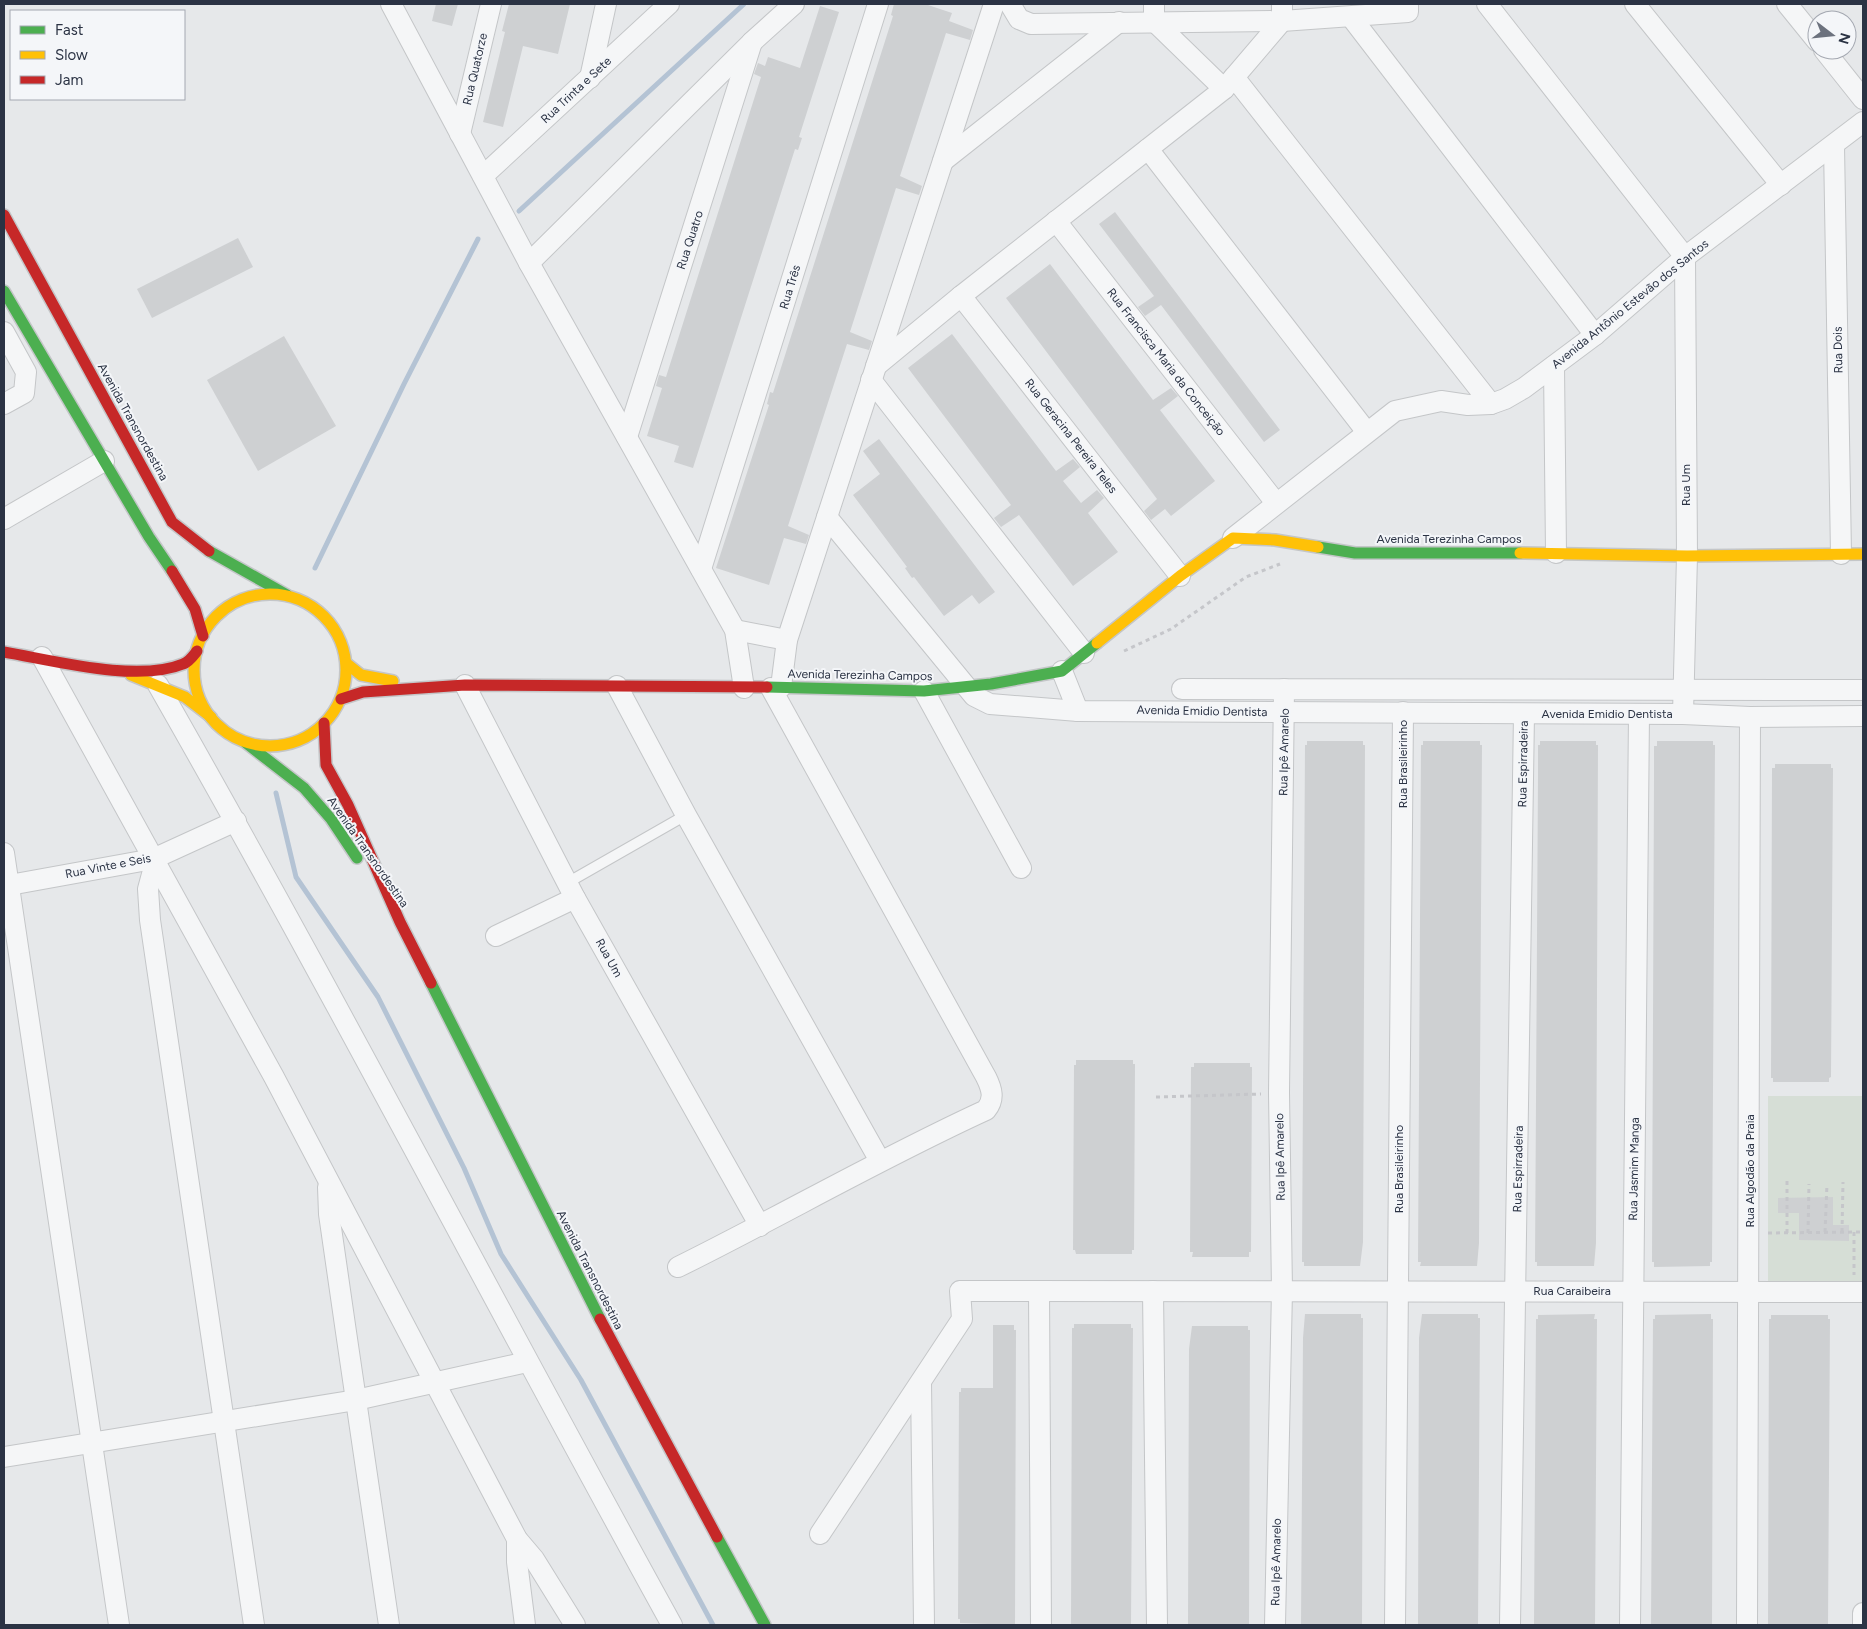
<svg xmlns="http://www.w3.org/2000/svg" width="1867" height="1629" viewBox="0 0 1867 1629" font-family="Figtree,sans-serif">
  <style>
    .green { fill: #d6ded6 }
    .lines { fill: none; stroke-linecap: round; stroke-linejoin: round }
    .stream { stroke: #b4c3d4; stroke-width: 5 }
    .building { fill: #ced0d2 }
    .lane-casing { stroke: #c4c6c8; stroke-width: 12 }
    .street-casing { stroke: #c4c6c8; stroke-width: 22 }
    .fast-casing { stroke: #c4c6c8; stroke-width: 14 }
    .slow-casing { stroke: #c4c6c8; stroke-width: 14 }
    .jam-casing { stroke: #c4c6c8; stroke-width: 14 }
    .path { stroke: #c5c6ca; stroke-width: 3; stroke-dasharray: 4 4; stroke-linecap: butt }
    .lane { stroke: #f5f6f7; stroke-width: 10 }
    .street { stroke: #f5f6f7; stroke-width: 20 }
    .fast { stroke: #4caf50; stroke-width: 11 }
    .slow { stroke: #ffc107; stroke-width: 11 }
    .jam { stroke: #c62828; stroke-width: 11 }
    .labels { text-anchor: middle; dominant-baseline: central; stroke-width: 4; stroke-linejoin: round; paint-order: stroke }
    .street-label { font-size: 12px; fill: #2b3344; stroke: #f4f6f9 }
  </style>
  <rect width="100%" height="100%" fill="#e6e8ea"/>
  <rect class="green" x="1768" y="1096" width="95" height="192"/>
  <g class="lines">
    <g class="stream">
      <path d="M519 211 744 4"/>
      <path d="M315 568 404 384 478 239"/>
      <path d="M276 793 296 877 378 997 464 1168 501 1254 581 1380 713 1625"/>
    </g>
  </g>
  <g class="building">
    <path d="M436 4H458L452 26 432 21Z"/>
    <path d="M509 4H570L558 54 523 46 503 127 483 122 505 32 502 31Z"/>
    <path d="M894 4H925L952 13 949 21 973 30 970 40 946 33 900 176 922 186 919 195 896 188 850 332 872 341 869 350 847 344 788 526 809 535 806 544 784 538 769 585 716 568 769 405 767 404 770 392 773 393 893 16 891 15Z"/>
    <path d="M820 6 839 12 799 137 802 138 798 150 795 149 693 468 674 462 679 446 647 436 662 388 656 386 659 375 666 377 761 77 754 74 758 63 765 66 768 57 800 68Z"/>
    <path d="M1115 212 1280 430 1264 442 1161 305 1145 316 1138 307 1154 296 1099 224Z"/>
    <path d="M238 238 253 267 152 318 137 289Z"/>
    <path d="M1050 264 1153 400 1171 388 1178 396 1160 410 1215 481 1171 516 1165 509 1151 520 1144 511 1157 499 1006 298Z"/>
    <path d="M952 334 1056 471 1073 459 1080 467 1063 481 1081 503 1097 490 1104 498 1088 513 1118 552 1073 586 1019 515 1001 527 994 518 1011 505 908 368Z"/>
    <path d="M284 336 336 426 258 471 207 380Z"/>
    <path d="M879 439 995 592 979 604 972 595 944 616 914 577 912 578 905 568 907 567 853 495 880 474 863 451Z"/>
    <path d="M1307 741H1363V745H1365L1363 1242 1360 1266H1304V1262H1302L1305 745H1307Z"/>
    <path d="M1423 741H1480V745H1482L1479 1243 1477 1266H1420L1421 1262H1418L1421 745H1423Z"/>
    <path d="M1540 741H1596V745H1598L1596 1243 1594 1266H1537V1262H1535L1538 776V745H1540Z"/>
    <path d="M1657 741H1713V745H1715L1712 1262H1710V1266L1654 1267V1262H1652L1654 776V746H1657Z"/>
    <path d="M1775 764H1831V768H1833L1831 1077 1829 1078V1082H1773V1078H1771L1772 768H1775Z"/>
    <path d="M1076 1060H1133V1064H1135L1134 1250H1132V1254H1076L1075 1250H1073L1074 1065H1076Z"/>
    <path d="M1194 1063H1250V1067H1252L1251 1252H1249V1257H1192L1193 1252H1190L1191 1067H1194Z"/>
    <path d="M1833 1197V1225H1849V1241L1799 1240V1213H1778V1198Z"/>
    <path d="M1305 1314H1361V1318H1363L1362 1625H1301L1303 1338Z"/>
    <path d="M1422 1314H1478V1318H1480L1478 1625H1418L1419 1338Z"/>
    <path d="M1595 1314 1594 1319H1597L1595 1625H1534L1536 1319H1538V1315Z"/>
    <path d="M1711 1314V1319H1713L1712 1625H1651L1653 1319H1655V1315Z"/>
    <path d="M1771 1315H1828V1319H1830L1828 1625H1768L1769 1319H1771Z"/>
    <path d="M1074 1324H1131V1328H1133L1131 1625H1071L1072 1328H1074Z"/>
    <path d="M993 1325H1014V1330H1016L1015 1625 960 1623V1619H958L959 1392H961V1388H993Z"/>
    <path d="M1192 1326H1248V1330H1250L1249 1625H1188L1189 1349Z"/>
  </g>
  <g class="lines">
    <defs>
      <path id="lane" d="M567 883 686 815"/>
      <g id="street">
        <path d="M391 4 529 263 735 630 744 688"/>
        <path d="M1010 4 1019 19 1031 24 1282 21 1408 12V4"/>
        <path d="M1154 4V21L1224 89"/>
        <path d="M1487 4 1685 257 1687 556 1683 714"/>
        <path d="M1635 4 1781 185"/>
        <path d="M1787 4 1817 41"/>
        <path d="M1351 17 1595 335"/>
        <path d="M1824 50 1863 99"/>
        <path d="M1234 77 1491 404"/>
        <path d="M590 78 606 4"/>
        <path d="M460 134 491 4"/>
        <path d="M1834 146 1841 554"/>
        <path d="M1148 149 1366 431"/>
        <path d="M943 161 1119 22"/>
        <path d="M483 176 669 4"/>
        <path d="M1056 221 1276 503"/>
        <path d="M529 263 752 42 794 4"/>
        <path d="M961 296 1180 576"/>
        <path d="M4 332 26 372 24 393 4 404"/>
        <path d="M876 366 961 296 1224 89 1282 21V4"/>
        <path d="M1554 366 1556 553"/>
        <path d="M871 380 1084 653"/>
        <path d="M627 437 752 42"/>
        <path d="M827 517 974 696 990 704 1078 711 1683 714 1750 717 1863 716"/>
        <path d="M4 519 104 461"/>
        <path d="M1233 538 1395 411 1441 401 1468 405 1491 404 1505 399 1524 388 1595 335 1685 257 1863 122"/>
        <path d="M701 569 878 4"/>
        <path d="M735 630 787 640"/>
        <path d="M42 657 274 1077 517 1539 534 1559 575 1625"/>
        <path d="M1062 671 1078 711"/>
        <path d="M158 685C335 995 499 1312 672 1625"/>
        <path d="M465 685 575 898 760 1226"/>
        <path d="M617 686 686 815 880 1161"/>
        <path d="M781 687 787 640 994 4"/>
        <path d="M1182 689 1863 690"/>
        <path d="M924 691 1021 868"/>
        <path d="M4 853 119 1625"/>
        <path d="M155 863 148 889 150 920 254 1625"/>
        <path d="M4 886 153 859 236 821"/>
        <path d="M496 936 575 898"/>
        <path d="M328 1187 329 1214 346 1332 389 1625"/>
        <path d="M678 1267C781 1216 881 1158 986 1110 995 1099 992 1089 986 1077L771 688"/>
        <path d="M1039 1291 1041 1625"/>
        <path d="M1153 1291 1157 1625"/>
        <path d="M921 1382 924 1625"/>
        <path d="M4 1457 356 1400 527 1362"/>
        <path d="M820 1534 962 1319 960 1291 1863 1292"/>
        <path d="M517 1539V1562L525 1625"/>
        <path d="M1275 1625 1282 1290 1279 1093 1284 689"/>
        <path d="M1395 1625 1403 712"/>
        <path d="M1510 1625 1524 714"/>
        <path d="M1630 1625 1639 714"/>
        <path d="M1747 1625 1750 717"/>
        <path d="M1863 1625V1613"/>
      </g>
      <g id="fast">
        <path d="M4 291 149 537 172 571"/>
        <path d="M1318 547 1355 553H1520"/>
        <path d="M209 551 287 595"/>
        <path d="M767 687 924 691 991 684 1062 671 1097 643"/>
        <path d="M246 743 304 788 331 819 357 858"/>
        <path d="M431 983 600 1319"/>
        <path d="M717 1537 765 1625"/>
      </g>
      <g id="slow">
        <path d="M1520 553 1687 556 1863 554"/>
        <circle cx="270" cy="670" r="76"/>
        <path d="M1097 643 1180 576 1233 538 1275 540 1318 547"/>
        <path d="M346 663 361 675 393 681"/>
        <path d="M131 675 185 697 211 717"/>
      </g>
      <g id="jam">
        <path d="M4 215 172 522 209 551"/>
        <path d="M172 571 195 609 203 636"/>
        <path d="M4 652C52 660 137 683 183 664 189 662 193 656 197 651"/>
        <path d="M341 699 363 692 465 685 767 687"/>
        <path d="M324 723 326 765 348 805 400 922 431 983"/>
        <path d="M600 1319 717 1537"/>
      </g>
    </defs>
    <use href="#lane" class="lane-casing"/>
    <use href="#street" class="street-casing"/>
    <use href="#fast" class="fast-casing"/>
    <use href="#slow" class="slow-casing"/>
    <use href="#jam" class="jam-casing"/>
    <g class="path">
      <path d="M1124 651 1171 629 1246 577 1280 564"/>
      <path d="M1156 1097 1261 1094"/>
      <path d="M1787 1181V1233"/>
      <path d="M1825 1232 1827 1184"/>
      <path d="M1842 1232 1843 1182"/>
      <path d="M1854 1232V1275"/>
      <path d="M1768 1233 1863 1232"/>
      <path d="M1808 1233 1809 1184"/>
    </g>
    <use href="#lane" class="lane"/>
    <use href="#street" class="street"/>
    <use href="#fast" class="fast"/>
    <use href="#slow" class="slow"/>
    <use href="#jam" class="jam"/>
  </g>
  <g class="labels">
    <g class="street-label">
      <text transform="translate(475 69) rotate(-77)">Rua Quatorze</text>
      <text transform="translate(576 90) rotate(-43)">Rua Trinta e Sete</text>
      <text transform="translate(690 240) rotate(-72)">Rua Quatro</text>
      <text transform="translate(790 287) rotate(-73)">Rua Três</text>
      <text transform="translate(1630 304) rotate(-39)">Avenida Antônio Estevão dos Santos</text>
      <text transform="translate(1838 350) rotate(-91)">Rua Dois</text>
      <text transform="translate(1166 362) rotate(52)">Rua Francisca Maria da Conceição</text>
      <text transform="translate(133 422) rotate(61)">Avenida Transnordestina</text>
      <text transform="translate(1071 436) rotate(52)">Rua Geracina Pereira Teles</text>
      <text transform="translate(1686 485) rotate(-90)">Rua Um</text>
      <text x="1449" y="539">Avenida Terezinha Campos</text>
      <text transform="translate(860 675) rotate(1)">Avenida Terezinha Campos</text>
      <text transform="translate(1202 711) rotate(1)">Avenida Emidio Dentista</text>
      <text x="1607" y="714">Avenida Emidio Dentista</text>
      <text transform="translate(1284 752) rotate(-89)">Rua Ipê Amarelo</text>
      <text transform="translate(1403 764) rotate(-90)">Rua Brasileirinho</text>
      <text transform="translate(1523 764) rotate(-89)">Rua Espirradeira</text>
      <text transform="translate(368 852) rotate(55)">Avenida Transnordestina</text>
      <text transform="translate(108 866) rotate(-11)">Rua Vinte e Seis</text>
      <text transform="translate(609 958) rotate(61)">Rua Um</text>
      <text transform="translate(1280 1157) rotate(-91)">Rua Ipê Amarelo</text>
      <text transform="translate(1399 1169) rotate(-90)">Rua Brasileirinho</text>
      <text transform="translate(1518 1169) rotate(-89)">Rua Espirradeira</text>
      <text transform="translate(1634 1169) rotate(-89)">Rua Jasmim Manga</text>
      <text transform="translate(1750 1171) rotate(-90)">Rua Algodão da Praia</text>
      <text transform="translate(590 1270) rotate(63)">Avenida Transnordestina</text>
      <text x="1572" y="1291">Rua Caraibeira</text>
      <text transform="translate(1276 1562) rotate(-89)">Rua Ipê Amarelo</text>
    </g>
  </g>
  <rect width="1867" height="1629" fill="none" stroke="#2b3344" stroke-width="10"/>
  <rect x="10" y="10" width="175" height="90" fill="#f4f6f9" stroke="#a4a8b1"/>
  <rect x="20" y="26" width="25" height="8" fill="#4caf50" stroke="#a4a8b1"/>
  <text x="55" y="35" font-size="15" fill="#2b3344">Fast</text>
  <rect x="20" y="51" width="25" height="8" fill="#ffc107" stroke="#a4a8b1"/>
  <text x="55" y="60" font-size="15" fill="#2b3344">Slow</text>
  <rect x="20" y="76" width="25" height="8" fill="#c62828" stroke="#a4a8b1"/>
  <text x="55" y="85" font-size="15" fill="#2b3344">Jam</text>
  <g transform="translate(1832 35) rotate(106)"><circle r="24" fill="#f4f6f9" stroke="#a4a8b1"/>
  <path d="M0-4L9 19L0 12L-9 19Z" fill="#6c727e"/>
  <text y="-8" font-size="14" font-weight="bold" text-anchor="middle" fill="#2b3344">N</text>
  </g>
</svg>
